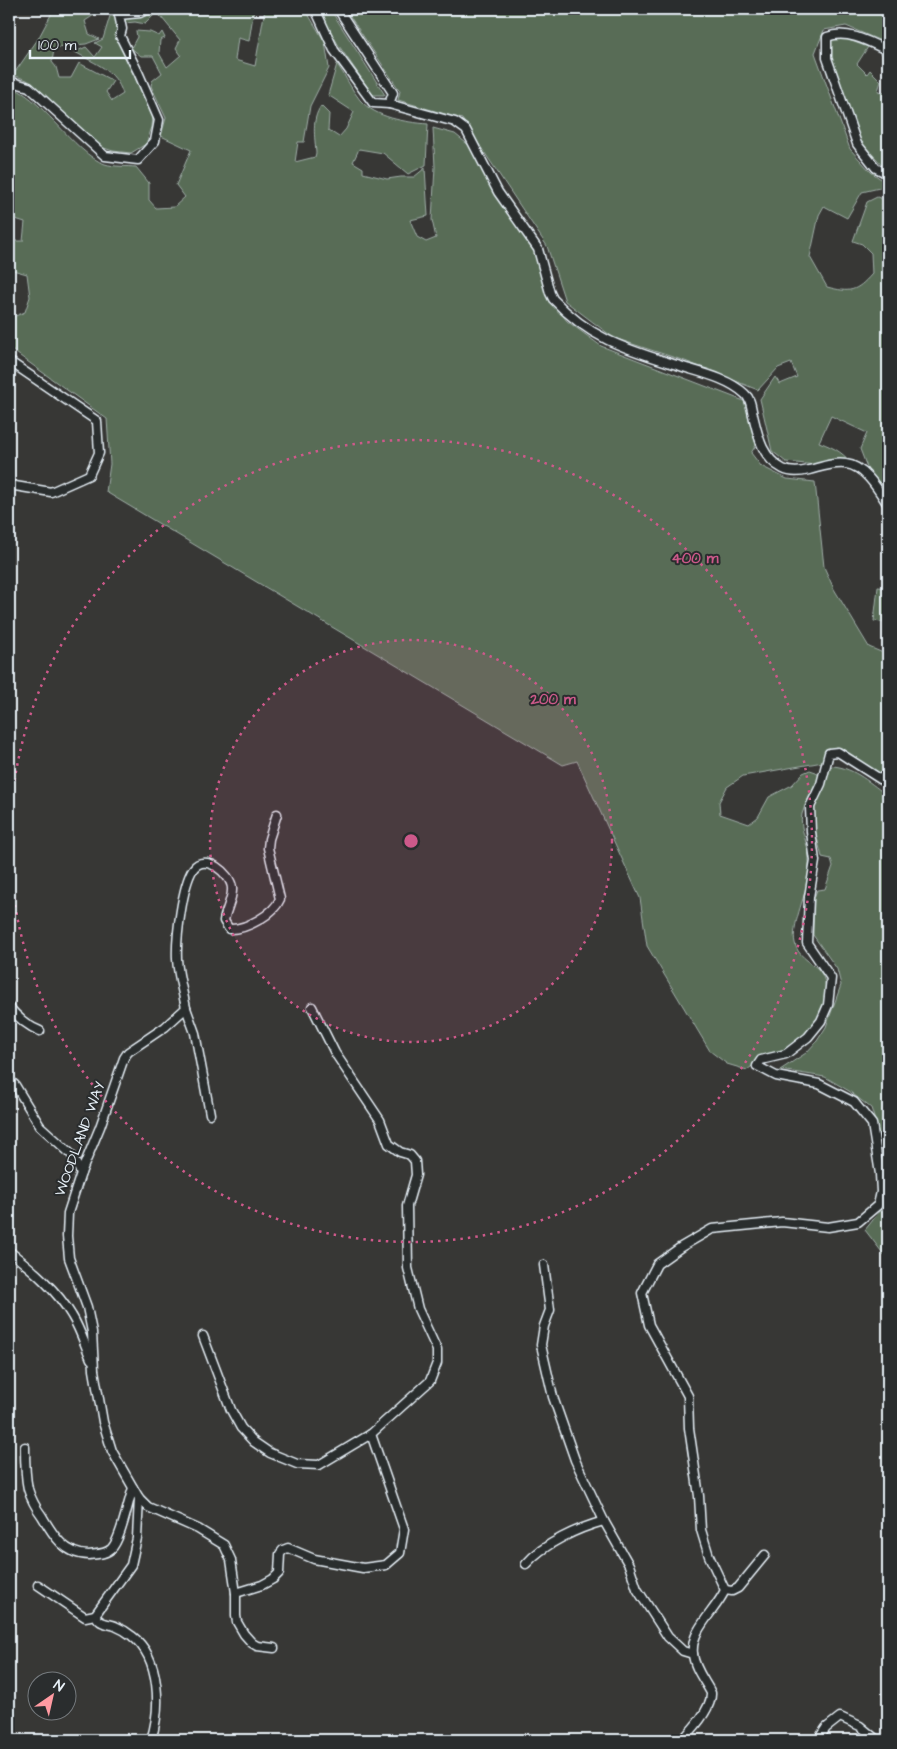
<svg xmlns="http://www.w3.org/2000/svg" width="897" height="1749" viewBox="0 0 897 1749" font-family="'Architects Daughter',sans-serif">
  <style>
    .green { fill: #586c57; stroke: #a0aea8 }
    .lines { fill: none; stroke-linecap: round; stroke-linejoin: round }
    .street-casing { stroke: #e8f1f8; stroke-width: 11 }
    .street { stroke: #2a2d2e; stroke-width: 8 }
    .ring { fill: none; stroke: #cd598a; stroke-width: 2.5; stroke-dasharray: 2.5 5 }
    .labels { text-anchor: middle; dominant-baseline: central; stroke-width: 4; stroke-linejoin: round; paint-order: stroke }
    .street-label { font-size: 15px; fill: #e8f1f8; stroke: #2a2d2e }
    .centre { fill: #cd598a; stroke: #2a2d2e; stroke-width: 2.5 }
    .ring-label { font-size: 15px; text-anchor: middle; font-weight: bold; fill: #cd598a; stroke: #2a2d2e; stroke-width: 4; stroke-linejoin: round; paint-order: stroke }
  </style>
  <rect width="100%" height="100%" fill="#373735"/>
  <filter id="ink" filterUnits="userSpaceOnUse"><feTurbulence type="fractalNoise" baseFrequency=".02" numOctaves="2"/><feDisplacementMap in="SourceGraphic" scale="10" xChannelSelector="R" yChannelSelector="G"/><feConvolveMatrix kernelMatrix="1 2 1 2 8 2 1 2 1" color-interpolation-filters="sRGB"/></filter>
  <g filter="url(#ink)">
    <g class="green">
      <path d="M54 9H97L94 15 85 21 89 34 99 39 86 44 63 46 54 49 52 62 56 67 59 78H71L79 63 113 81 106 92 112 101 123 94C115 69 97 65 75 52L86 47 95 57 102 47 95 43 103 39 110 16 117 17 118 30 116 38 153 115 152 127 146 144 131 153 113 151 98 146 42 92 27 80 13 75 38 39Z"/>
      <path d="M161 9H177L180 14 189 9H254L249 41 238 38 235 60 255 66 265 9H305L325 42 329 68 310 106 304 142H298L295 162 315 157 316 153C315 137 311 120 321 106L329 114 328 130 339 137 346 129 354 112 328 95 337 64C345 75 351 89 360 100 376 118 405 122 428 124L426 165 408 174 383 153 359 149 353 162 363 168V173L387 179 401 177H414L425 168 428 216 410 220 417 237 426 242 436 238 432 220 435 167 433 128 455 134 471 147 493 192 534 249 547 295 567 321 601 346 744 401 756 445 751 453 761 466 787 479 815 482 824 567 834 589 869 647 888 655V782L841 749 829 750 823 762 743 776 727 787 719 802 720 814 749 824 758 817 769 797 792 785 803 773 810 770 816 772 819 776C814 789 806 800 802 814 799 829 808 842 809 858 809 865 809 873 808 880 805 897 791 927 795 943 797 955 809 961 817 968 833 983 824 1013 813 1028 797 1049 766 1053 747 1070L727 1064 710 1051 647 946 640 898 577 761 563 765 106 492 110 464 107 419 9 348V314L13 317 25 312 30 297 27 274 9 269V241H23L25 222 9 217V88C36 89 75 155 105 164 114 167 126 166 136 167L149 183V200L156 208 174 207 185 197 176 185 191 150 161 136 166 118 151 86 152 81 162 73 153 56H141L131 48 137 37 136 31 150 32 159 36 162 32 165 38 160 40 159 53 167 67 181 55 176 48 180 40 157 12 145 24 135 22 125 23V18C137 18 151 17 161 9Z"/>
      <path d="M318 9H330L385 95H373L339 46Z"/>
      <path d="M345 9H888V44L846 26 824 30 815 53 850 149 871 172 888 184V186L862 192 847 218 824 206 819 215 810 257 827 287C850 293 856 292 872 274L871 253 862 244 853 241 867 202 877 197 884 199 882 205 888 206V492L868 470 860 449 867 433 831 416 819 442C837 449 844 453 856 469L786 462 772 451 760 399 775 377 780 384 797 377 791 363 778 368 758 390 685 361 614 338 565 301 547 246 462 119 398 100 400 91Z"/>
      <path d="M840 37 868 47 857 64 867 74 870 70 881 81 878 91 888 94V171L859 140 829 56V40Z"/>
      <path d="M878 587 888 588V623L874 621Z"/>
      <path d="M833 766C855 768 871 784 888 796V1260L865 1230 884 1206 888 1186 887 1159 871 1108 849 1091 825 1077 780 1070 806 1053 817 1041 826 1027 841 985 837 969 813 935 814 898 817 890 825 889 833 866 831 859 822 857 815 830 814 814 815 805 822 791 829 767Z"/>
    </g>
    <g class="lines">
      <defs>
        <g id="street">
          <path d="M315 9 334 50 373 103 389 104 393 93 338 9"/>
          <path d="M888 51C870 42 847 29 827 37V58L857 144 876 168 888 174"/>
          <path d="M9 81 29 87 105 156 138 160 155 141 159 120 138 72 120 36 122 29 119 15 140 13 147 9"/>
          <path d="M389 104 455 122 466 130 498 192 538 249 550 293 553 299C592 341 630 350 683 367 703 373 729 379 745 394 751 399 751 407 753 415 758 436 762 458 783 469 791 473 801 472 809 470 821 467 834 462 846 464 865 466 879 491 888 505"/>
          <path d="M9 361 97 421 99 453 89 475 51 492 9 485"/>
          <path d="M9 1007C18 1018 27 1026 40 1031"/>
          <path d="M186 1008 195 1033 210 1114"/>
          <path d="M9 1080 15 1085 40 1126 71 1154 81 1173"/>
          <path d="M9 1251C32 1269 57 1290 72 1316 80 1329 85 1345 91 1359"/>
          <path d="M544 1265 550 1310 544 1326 541 1345 553 1397 575 1460 604 1521 629 1565 637 1589 668 1637 683 1651 693 1654"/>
          <path d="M203 1336 231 1410 241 1428 254 1442 270 1453 297 1464 319 1465 371 1434 430 1381 437 1363V1350L418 1309 408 1268 407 1206 416 1175 415 1161 410 1155 400 1152 389 1144 380 1120 335 1053 312 1007"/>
          <path d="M25 1447C25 1461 25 1475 28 1489 31 1499 36 1508 42 1516 53 1535 65 1555 89 1555 97 1554 106 1554 111 1549 121 1540 128 1502 133 1488"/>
          <path d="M139 1498 137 1538 131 1565 95 1615C97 1617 98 1620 100 1621 104 1624 110 1624 115 1626 120 1628 127 1632 132 1636 161 1658 161 1709 151 1740"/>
          <path d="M526 1564C543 1544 578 1528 604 1521"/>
          <path d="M38 1585 85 1617 95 1615"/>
          <path d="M725 1590 732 1591 738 1588 765 1555"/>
          <path d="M236 1593 262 1585 273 1579 279 1573 280 1554 283 1550 288 1548 314 1559 363 1568 386 1565 400 1553 404 1529 371 1434"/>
          <path d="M274 1648 257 1646 252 1643 244 1634 237 1622 236 1616V1593L231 1560 224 1545 198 1529 148 1507 139 1498 112 1451 103 1422 94 1370 92 1332 87 1307 69 1258 67 1236 68 1213 81 1173 100 1127 124 1058 128 1052 165 1027 186 1008C183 992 178 976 177 959 176 939 182 886 193 869 205 852 231 874 232 888 233 899 225 911 224 921L229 929C246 930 274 914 280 899L268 848 269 839 277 814"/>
          <path d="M682 1740C692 1730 712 1708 711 1693 705 1681 694 1668 693 1654 690 1629 716 1611 725 1590L709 1556 701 1530 699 1496 689 1428 688 1396 649 1325 642 1293 657 1264 681 1247 712 1229 782 1222 828 1227 858 1222 878 1205 881 1192 880 1174 872 1124 854 1102 819 1084 776 1076 757 1066 761 1060 786 1054 808 1037 821 1021 828 1005 831 978 807 943 809 897 815 861 811 832 810 807 821 784 829 753 838 752 888 784"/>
          <path d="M818 1740 826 1728 840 1717 860 1726 877 1740"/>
        </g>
      </defs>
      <use href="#street" class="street-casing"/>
      <use href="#street" class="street"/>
    </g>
  </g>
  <circle cx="411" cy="841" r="201" fill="#cd598a" fill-opacity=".12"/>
  <g class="ring">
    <circle cx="411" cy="841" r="201"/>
    <circle cx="411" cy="841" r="401"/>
  </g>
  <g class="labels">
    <g class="street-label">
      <text transform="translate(80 1139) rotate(-70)">WOODLAND WAY</text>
    </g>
  </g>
  <circle cx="411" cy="841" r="8" class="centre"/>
  <g class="ring-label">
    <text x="695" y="563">400 m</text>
    <text x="553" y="704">200 m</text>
  </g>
  <rect width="897" height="1749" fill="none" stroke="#2a2d2e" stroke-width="30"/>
  <rect x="15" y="15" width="867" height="1719" fill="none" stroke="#e8f1f8" stroke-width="2" filter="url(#ink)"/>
  <g transform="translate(52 1696) rotate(34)"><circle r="24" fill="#2a2d2e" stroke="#767b7f"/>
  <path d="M0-4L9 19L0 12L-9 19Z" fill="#ff9aa2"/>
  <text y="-8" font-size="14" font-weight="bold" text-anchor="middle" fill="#e8f1f8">N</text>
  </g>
  <path d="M30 50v8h100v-8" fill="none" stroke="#e8f1f8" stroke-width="2.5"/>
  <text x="38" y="50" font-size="15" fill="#e8f1f8" stroke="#2a2d2e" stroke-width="4" paint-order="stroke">100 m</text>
</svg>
